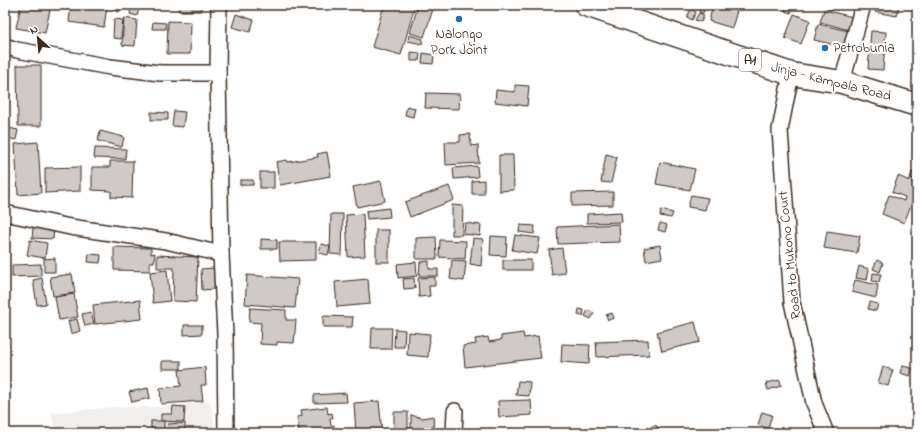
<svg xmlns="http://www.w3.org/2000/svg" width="922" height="438" viewBox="0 0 922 438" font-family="'Indie Flower',sans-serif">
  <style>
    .built { fill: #f1efee }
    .building { fill: #cfcac7; stroke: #3b2a1e }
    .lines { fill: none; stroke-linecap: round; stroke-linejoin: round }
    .minor-casing { stroke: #3b2a1e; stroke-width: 18 }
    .trunk-casing { stroke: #3b2a1e; stroke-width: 25 }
    .minor { stroke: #fff; stroke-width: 15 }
    .trunk { stroke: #fff; stroke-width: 22 }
    .poi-dot { fill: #1f6fb2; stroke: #fff; stroke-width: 1.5 }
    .labels { text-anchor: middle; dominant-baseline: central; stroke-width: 4; stroke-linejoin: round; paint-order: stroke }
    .shield { fill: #fff; stroke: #766a62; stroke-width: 1 }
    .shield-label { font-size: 13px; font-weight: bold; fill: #3b2a1e }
    .poi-label { font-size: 14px; fill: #3b2a1e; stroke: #fff }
    .street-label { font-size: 14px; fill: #3b2a1e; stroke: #fff }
  </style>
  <rect width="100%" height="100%" fill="#fff"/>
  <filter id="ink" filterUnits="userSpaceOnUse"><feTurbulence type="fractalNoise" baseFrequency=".025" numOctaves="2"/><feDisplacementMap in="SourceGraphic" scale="8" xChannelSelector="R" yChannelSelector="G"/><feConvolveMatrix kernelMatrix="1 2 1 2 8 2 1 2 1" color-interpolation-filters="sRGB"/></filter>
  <g filter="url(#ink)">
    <path class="built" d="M210 401 216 433H58L51 413 114 407H162Z"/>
    <g class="building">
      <path d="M21 5H51L45 33 16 28Z"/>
      <path d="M71 5 107 6 104 27 69 22Z"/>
      <path d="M115 5H121L119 12 113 10Z"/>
      <rect x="179" y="5" width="22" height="6"/>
      <path d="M235 5H255V9Z"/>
      <path d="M384 5H415L401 55 372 47Z"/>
      <path d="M418 5 433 9 424 37 410 33Z"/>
      <path d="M694 5H699L697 9 693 8Z"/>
      <path d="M700 5 705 7 703 13 699 12Z"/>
      <path d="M713 5 737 11 732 28 709 21Z"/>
      <path d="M787 5H794L791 13 785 11Z"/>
      <path d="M825 5H835L833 10 824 7Z"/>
      <path d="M877 5H899L897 16 875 12Z"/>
      <path d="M131 7 139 9 137 16 130 14Z"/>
      <path d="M691 9 696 12 692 20 687 17Z"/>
      <path d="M824 10 853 17 849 30 820 22Z"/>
      <path d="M699 13 704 15 701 22 695 20Z"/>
      <path d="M236 14 254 20 250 32 232 27Z"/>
      <path d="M794 14 810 20 801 44 785 38Z"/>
      <path d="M124 18 137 20 135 46 122 45Z"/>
      <path d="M114 19 123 20 121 39 113 38Z"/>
      <path d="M168 21 191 22 190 54H167Z"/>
      <path d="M153 22 166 23V29H152Z"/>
      <path d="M818 24 848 31 843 47 814 40Z"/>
      <path d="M871 31 886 32 883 70 868 69Z"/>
      <path d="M409 35 423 39 422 44 408 41Z"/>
      <path d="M411 52 420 53 419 61H411Z"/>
      <path d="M423 53 434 55 433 64 422 63Z"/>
      <path d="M17 65H41V126H18Z"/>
      <path d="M515 85 529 86 527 106 495 102 496 90 515 92Z"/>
      <path d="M426 93 460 94 459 109 425 108Z"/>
      <path d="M407 106 415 108 413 117 405 115Z"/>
      <path d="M174 111 185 112 183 127 172 126Z"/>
      <path d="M151 112 168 113V120H151Z"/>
      <path d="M9 128 18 130 16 140 7 138Z"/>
      <path d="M100 131 124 137 122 147 98 141Z"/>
      <path d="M470 134 471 146 478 145 479 163 446 165 445 142H460V135Z"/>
      <path d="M5 140 10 141 8 147 5 146Z"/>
      <path d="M38 142 41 193 18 195 15 144Z"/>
      <path d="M95 148 126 149 125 159 94 158Z"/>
      <path d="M327 152 331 176 280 185 276 162 287 160 288 162 318 157 317 154Z"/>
      <path d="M606 154 617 157 611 183 601 182Z"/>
      <path d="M499 155H513L514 190 499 191Z"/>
      <path d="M110 161H133L132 198 111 197V191L92 190V167H110Z"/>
      <path d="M660 162 695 169 690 190 656 184Z"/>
      <path d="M477 166 478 177 454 179 453 168Z"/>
      <path d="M80 167V191L45 193V168Z"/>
      <rect x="260" y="172" width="14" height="16"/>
      <path d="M912 172 917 174V180L910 178Z"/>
      <path d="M898 176 917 184V190L904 223 882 214 889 195 904 201 905 197 892 192Z"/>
      <rect x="240" y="180" width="13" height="5"/>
      <path d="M484 180V194H472V181Z"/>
      <path d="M381 181 385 201 357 207 353 187Z"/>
      <path d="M449 186 454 200 410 217 405 202Z"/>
      <path d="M613 192V205L572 206V193Z"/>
      <path d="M691 195 708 198 705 210 688 207Z"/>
      <path d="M452 205 463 206 462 235H452Z"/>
      <path d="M389 208 390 217 367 219 366 211Z"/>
      <path d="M661 210 673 213 671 218 660 216Z"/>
      <path d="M621 212 622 222 587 223V214Z"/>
      <path d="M331 214H343L342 255 330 254Z"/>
      <path d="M363 214 365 256 348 257 346 215Z"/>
      <path d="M465 223 481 225 480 236 464 234Z"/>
      <path d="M660 223 667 225 665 232 658 230Z"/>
      <path d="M619 224 620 242 558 244 557 227Z"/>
      <path d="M520 225 535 226 534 234 519 232Z"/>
      <path d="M33 227 54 228 53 239 32 238Z"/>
      <rect x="376" y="230" width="13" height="32"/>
      <path d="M827 231 860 236 857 253 824 248Z"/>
      <path d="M515 235 540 238 537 254 512 250Z"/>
      <path d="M491 236 507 237 506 256 490 255Z"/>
      <path d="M436 237 437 259H416V238Z"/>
      <path d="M473 238 483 239 481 266 470 264Z"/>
      <path d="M261 239 277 240V249H261Z"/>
      <path d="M30 240 47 243 45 258 27 255Z"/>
      <path d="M440 240 466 241 465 259 439 257Z"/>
      <path d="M279 242H316V260L280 261Z"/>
      <path d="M321 244 330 246 328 255 319 253Z"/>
      <path d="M660 245 662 258 646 261 644 248Z"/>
      <path d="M114 247 151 248V254L155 253 154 262H150V271L114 270Z"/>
      <path d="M562 248 565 273 552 275 549 250Z"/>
      <path d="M89 254 101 255 100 263 88 262Z"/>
      <path d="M157 255 198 257 196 302 173 301 174 268H157Z"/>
      <path d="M55 258V272H44V259Z"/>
      <path d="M452 260 466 261 464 281 450 279Z"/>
      <rect x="503" y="260" width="28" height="10"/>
      <path d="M877 260 883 263 880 272 873 269Z"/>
      <path d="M429 261V269H438V276H419L420 262Z"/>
      <path d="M416 262 417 276 398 278 397 264Z"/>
      <path d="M41 264V276L12 277V265Z"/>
      <path d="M859 266 869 269 867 280 856 278Z"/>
      <path d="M214 268 215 289 202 290 201 269Z"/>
      <path d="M167 270 170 301 153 303 150 272Z"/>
      <path d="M873 273 881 274 879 282 872 281Z"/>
      <path d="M72 274 75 293 53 296 50 277Z"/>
      <path d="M247 275 298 279 295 308 245 304Z"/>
      <path d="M435 277V286H429L430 296 419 297 418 278Z"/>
      <path d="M42 278 46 304 37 305 33 280Z"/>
      <path d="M414 278 415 288 404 289 403 279Z"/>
      <path d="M368 279 370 304 337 307 335 282Z"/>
      <path d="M855 280 878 285 876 298 852 292Z"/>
      <path d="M74 294 78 317 59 320 55 297Z"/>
      <path d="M140 300 142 319 95 324 93 305Z"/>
      <path d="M870 302 878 304 876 311 868 309Z"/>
      <path d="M250 308 286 310V320H296L294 343 277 342V345L260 344 261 323 249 322Z"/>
      <path d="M579 309 584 310 583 316 578 315Z"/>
      <path d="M588 310 594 313 591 319 585 316Z"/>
      <path d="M91 312 94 324 85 326 82 314Z"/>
      <path d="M612 313 614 318 608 320 606 315Z"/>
      <path d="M323 316 353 317 352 327H323Z"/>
      <path d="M77 319 80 331 71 334 68 321Z"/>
      <path d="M695 322 700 342 662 351 657 332Z"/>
      <path d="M184 325H202V334L184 335Z"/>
      <path d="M372 328H392L391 349H371Z"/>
      <path d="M395 329 405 330 404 347H394Z"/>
      <path d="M408 332 430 334 428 357 407 355Z"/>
      <path d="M523 333 524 338 538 336 541 358 465 367 463 346 476 344 475 339 488 337 489 342 501 340V336Z"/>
      <path d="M648 340 649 355 597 357 596 342Z"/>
      <path d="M562 344 590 345 589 364 561 362Z"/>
      <rect x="162" y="361" width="19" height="8"/>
      <path d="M902 366 912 368 910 376 900 373Z"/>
      <path d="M205 367 206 385H201L203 401 161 404 160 388 181 386 179 370Z"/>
      <path d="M883 367 893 370 888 386 878 383Z"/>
      <path d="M780 380 781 386 768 390 766 383Z"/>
      <path d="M518 381 530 382 529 396 516 395Z"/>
      <path d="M148 388 150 398 132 402 129 392Z"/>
      <path d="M346 393 347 402 314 403V395Z"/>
      <path d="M531 400 532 415 499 417 498 401Z"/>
      <path d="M379 401 382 433H356L354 403Z"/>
      <path d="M173 406 185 407 184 422 161 421V414H172Z"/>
      <path d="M327 407 328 414 332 413 333 418H330L331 426 334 425V432L327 433H299L297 417 302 416 301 410Z"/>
      <rect x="394" y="412" width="14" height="21"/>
      <path d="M762 412 772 415 768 428 758 425Z"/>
      <path d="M411 415 422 418 433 416 434 431 427 433H418L411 431Z"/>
      <rect x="151" y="421" width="13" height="12"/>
      <path d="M185 423V433H169L168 424Z"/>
      <path d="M654 425 657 426 659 428 660 431 659 433H651L650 430 651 427Z"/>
    </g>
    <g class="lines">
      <defs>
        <g id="minor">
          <path d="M219 5 218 73 221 254 225 334 226 433"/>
          <path d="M5 46 17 50 110 67 160 73H218"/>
          <path d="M791 74 780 130 792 302 814 403 826 433"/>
          <path d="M842 82 863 5"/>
          <path d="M5 213 70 227 166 241 221 254"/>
          <path d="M454 433 455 411"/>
        </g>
        <path id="trunk" d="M586 5 791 74 842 82 917 105"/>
      </defs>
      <use href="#minor" class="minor-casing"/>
      <use href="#trunk" class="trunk-casing"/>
      <use href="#minor" class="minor"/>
      <use href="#trunk" class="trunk"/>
    </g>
  </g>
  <g class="poi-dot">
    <circle cx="459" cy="19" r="4"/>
    <circle cx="825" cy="48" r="4"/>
  </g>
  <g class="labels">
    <rect class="shield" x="739" y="49" width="22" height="22" rx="3"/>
    <g class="shield-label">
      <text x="750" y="60">A1</text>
    </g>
    <g class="poi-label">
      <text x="459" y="34">Nalongo<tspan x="459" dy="16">Pork Joint</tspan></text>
      <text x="833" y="48" text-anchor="start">Petrobunia</text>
    </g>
    <g class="street-label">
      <text transform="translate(831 82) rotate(14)">Jinja - Kampala Road</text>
      <text transform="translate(790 255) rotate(-96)">Road to Mukono Court</text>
    </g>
  </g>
  <rect width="922" height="438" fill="none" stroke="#fff" stroke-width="20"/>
  <rect x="10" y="10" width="902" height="418" fill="none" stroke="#3b2a1e" stroke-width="1.5" filter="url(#ink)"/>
  <g transform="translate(38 38) rotate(333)" stroke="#ffffff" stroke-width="3" paint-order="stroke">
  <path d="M0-3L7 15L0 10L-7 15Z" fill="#3b2a1e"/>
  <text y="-6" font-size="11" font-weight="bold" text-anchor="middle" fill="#3b2a1e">N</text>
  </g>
</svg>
